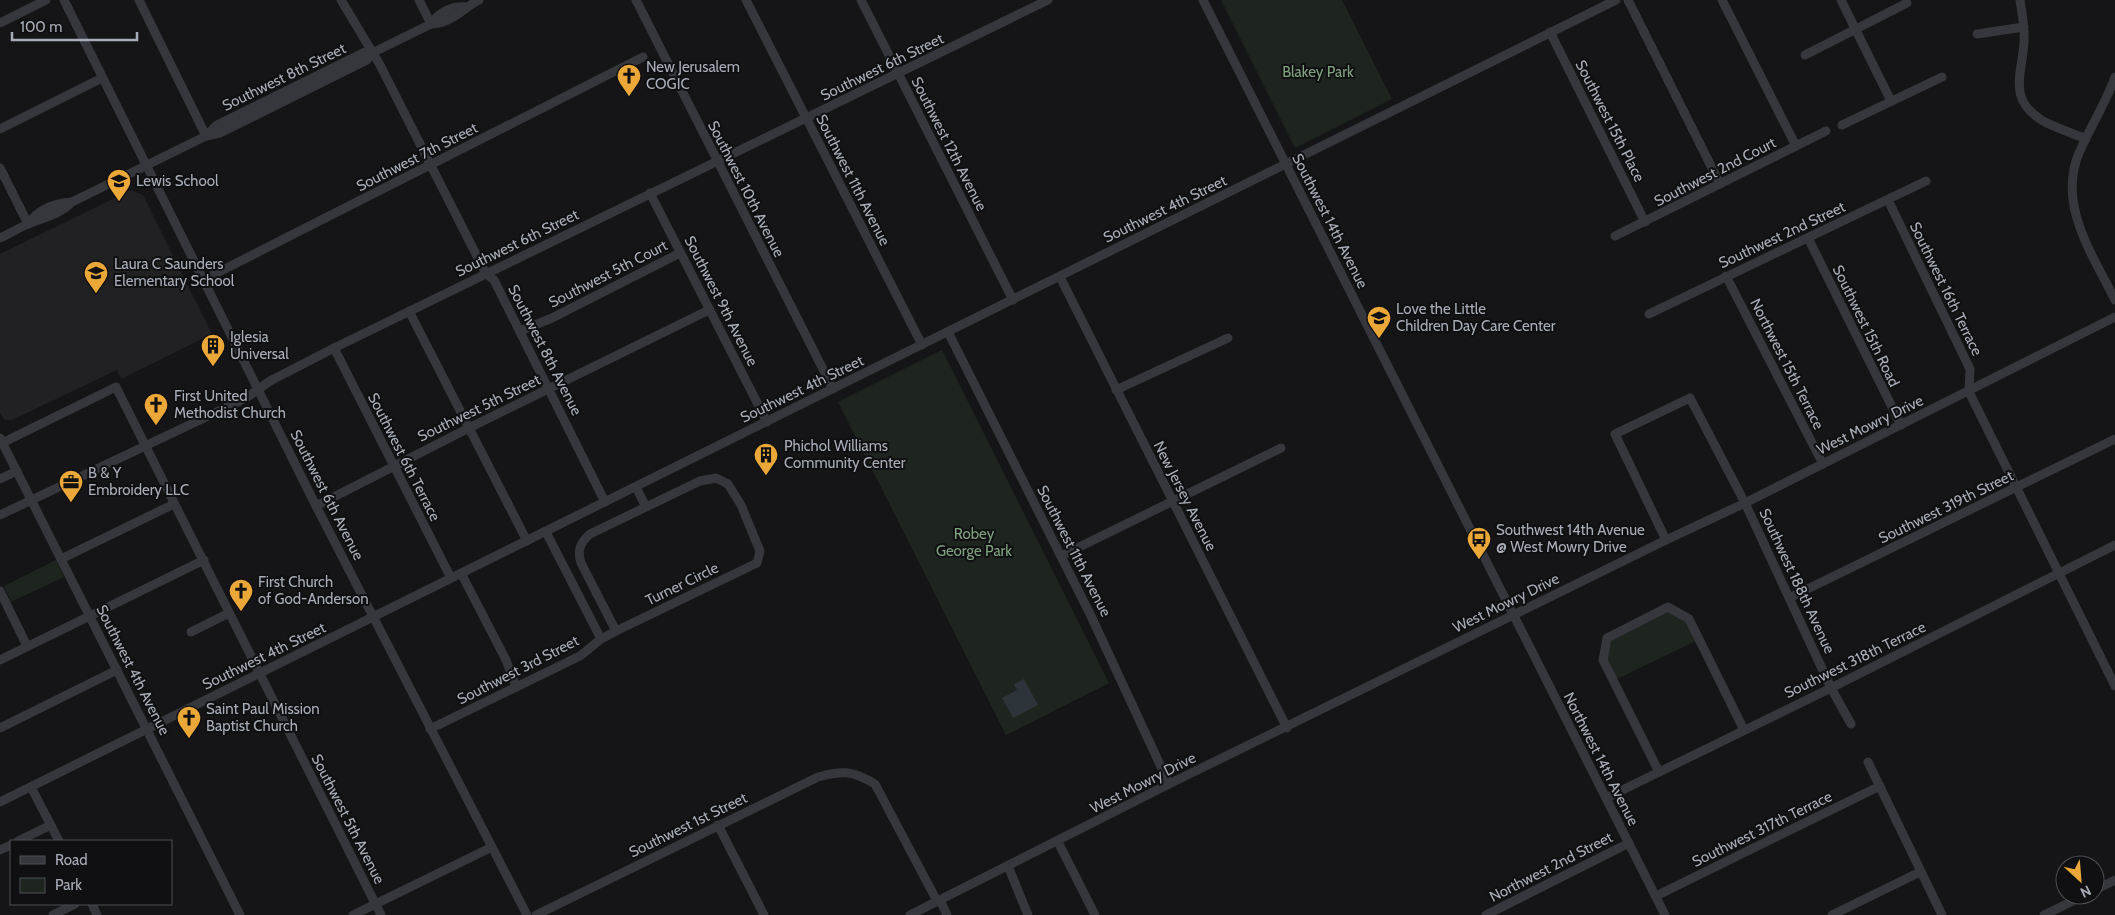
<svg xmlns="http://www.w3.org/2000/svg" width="2115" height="915" viewBox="0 0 2115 915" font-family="Cabin,sans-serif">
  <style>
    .built { fill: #212124 }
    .green { fill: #1d251e }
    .water { fill: #2c343a }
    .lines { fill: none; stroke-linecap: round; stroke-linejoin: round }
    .minor { stroke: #36373c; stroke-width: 9 }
    .labels { text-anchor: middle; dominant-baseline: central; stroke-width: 4; stroke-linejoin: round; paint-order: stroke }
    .poi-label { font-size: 15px; fill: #a8adb7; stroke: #101012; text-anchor: start }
    .street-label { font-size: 15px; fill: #a8adb7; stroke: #101012 }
    .park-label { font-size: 15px; fill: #7fa180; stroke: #101012 }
  </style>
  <rect width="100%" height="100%" fill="#151517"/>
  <path class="built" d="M131 190 143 195 212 334 121 379 117 370 12 420H5L0 413V254Z"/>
  <g class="green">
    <path d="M1221 0H1342L1392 99 1295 148Z"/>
    <path d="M942 350 1109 683 1006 735 838 402Z"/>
    <path d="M56 560 64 577 11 602 4 586Z"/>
    <path d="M1668 609 1689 620 1698 640 1615 680 1605 659 1608 638Z"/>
  </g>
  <path class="water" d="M1024 679 1038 705 1013 718 1002 698 1017 690 1014 684Z"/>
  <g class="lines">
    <g class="minor">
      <path d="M64 0 316 506 527 915"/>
      <path d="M139 0 206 136"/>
      <path d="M341 0 380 65 486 274 494 280 605 502"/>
      <path d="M419 0 431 24"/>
      <path d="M636 0 833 389"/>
      <path d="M746 0 922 345"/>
      <path d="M861 0 1013 300"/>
      <path d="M1203 0 1665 915"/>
      <path d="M1628 0 1720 184"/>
      <path d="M1722 0 1796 146"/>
      <path d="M1841 0 1891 101"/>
      <path d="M2020 0C2022 14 2025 28 2024 42 2022 75 2007 99 2043 121 2056 128 2072 133 2086 139"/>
      <path d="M0 23 46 0"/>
      <path d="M431 24C438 13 453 5 466 7"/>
      <path d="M1550 32 1645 222"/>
      <path d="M1977 34 2024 27"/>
      <path d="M1805 55 1907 3"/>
      <path d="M2115 77C2106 103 2090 127 2079 153 2057 205 2093 255 2115 300"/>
      <path d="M1842 125 1942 77"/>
      <path d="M0 129 102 78"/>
      <path d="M206 136 217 125 365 52 372 53"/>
      <path d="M0 168 28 224"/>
      <path d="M650 193 767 422"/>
      <path d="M1888 200 1970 369 1969 392 2115 686"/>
      <path d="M28 224C38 210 54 203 72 202"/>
      <path d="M1615 236 1826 131"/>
      <path d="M0 238C9 234 17 229 26 225 42 218 59 215 72 202L206 136 220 133 367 60 372 53 431 24C451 24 463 8 479 0"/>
      <path d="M1808 238 1901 425"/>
      <path d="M1726 276 1823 464"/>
      <path d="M1060 277 1287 728"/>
      <path d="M203 280 643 57"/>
      <path d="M409 311 527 541"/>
      <path d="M1649 314 1926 181"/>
      <path d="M520 331 552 318 680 253"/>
      <path d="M948 332 1091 616 1169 784"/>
      <path d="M334 348 451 578"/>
      <path d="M1116 390 1228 338"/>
      <path d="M0 438 240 915"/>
      <path d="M2 443 116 387 381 915"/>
      <path d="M716 478 728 484 741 505 760 551 757 563 616 631 581 563C577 550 580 543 590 534L700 481Z"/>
      <path d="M0 479 17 471"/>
      <path d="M636 487 646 507"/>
      <path d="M316 506 469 428 709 310"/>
      <path d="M0 515 246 398 270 381 334 348 1048 0"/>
      <path d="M546 532 601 639"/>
      <path d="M1666 540 1615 434 1690 398 1745 503 1831 688 1851 724"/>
      <path d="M1061 556 1281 448"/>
      <path d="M61 559 174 504"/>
      <path d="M461 573 506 660 516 687"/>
      <path d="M0 591 27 646"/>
      <path d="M1789 598 2115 439"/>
      <path d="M191 632 229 613"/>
      <path d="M0 660 204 560"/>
      <path d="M0 728 117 670"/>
      <path d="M430 729 580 656 601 639 616 631"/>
      <path d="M1868 762 1942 915"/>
      <path d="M1659 772 1603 660 1607 638 1668 607 1689 619 1744 730"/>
      <path d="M31 787 59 841"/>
      <path d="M1606 798 1831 688 2115 545"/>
      <path d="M0 802 1616 0"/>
      <path d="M718 825 764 915"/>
      <path d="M18 841 51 825"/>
      <path d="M1058 842 1095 915"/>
      <path d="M0 850 11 845"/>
      <path d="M1008 866 1028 915"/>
      <path d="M2095 890 2115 880"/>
      <path d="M1656 896 1880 786"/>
      <path d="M940 900 947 915"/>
      <path d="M92 904 97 915"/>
      <path d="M53 915 75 904"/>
      <path d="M353 915 492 847"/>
      <path d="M536 915 818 777C844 770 853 771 875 784L937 901"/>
      <path d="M910 915 1169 784 1666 540 1745 503 2115 317"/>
      <path d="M1486 915 1629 843"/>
      <path d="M1832 915 1920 872"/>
      <path d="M2044 915 2085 895"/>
    </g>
  </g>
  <defs>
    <symbol id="church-pin" viewBox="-11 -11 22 30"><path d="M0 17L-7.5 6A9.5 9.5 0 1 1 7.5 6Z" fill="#eba839" stroke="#101012"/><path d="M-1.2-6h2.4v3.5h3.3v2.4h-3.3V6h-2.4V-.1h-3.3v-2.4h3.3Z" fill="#111"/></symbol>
    <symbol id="school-pin" viewBox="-11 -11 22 30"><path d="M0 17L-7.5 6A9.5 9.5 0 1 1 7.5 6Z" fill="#eba839" stroke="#101012"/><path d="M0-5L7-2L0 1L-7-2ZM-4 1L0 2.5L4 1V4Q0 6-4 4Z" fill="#111"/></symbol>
    <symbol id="building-pin" viewBox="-11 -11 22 30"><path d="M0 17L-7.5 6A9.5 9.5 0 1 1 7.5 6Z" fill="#eba839" stroke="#101012"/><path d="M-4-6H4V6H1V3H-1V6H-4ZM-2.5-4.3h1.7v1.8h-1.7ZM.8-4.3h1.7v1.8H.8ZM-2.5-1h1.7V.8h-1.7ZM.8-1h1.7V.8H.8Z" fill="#111"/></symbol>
    <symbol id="office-pin" viewBox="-11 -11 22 30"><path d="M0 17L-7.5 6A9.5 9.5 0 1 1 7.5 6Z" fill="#eba839" stroke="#101012"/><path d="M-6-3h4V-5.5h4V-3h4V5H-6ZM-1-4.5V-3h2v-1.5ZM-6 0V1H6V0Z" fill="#111"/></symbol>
    <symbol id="bus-pin" viewBox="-11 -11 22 30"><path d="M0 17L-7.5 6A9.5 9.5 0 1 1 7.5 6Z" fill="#eba839" stroke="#101012"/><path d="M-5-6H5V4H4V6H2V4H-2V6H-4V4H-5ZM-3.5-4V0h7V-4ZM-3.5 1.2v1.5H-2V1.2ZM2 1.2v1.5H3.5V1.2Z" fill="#111"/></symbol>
  </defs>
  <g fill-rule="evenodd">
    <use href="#church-pin" x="615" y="62" width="28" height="38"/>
    <use href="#school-pin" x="105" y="167" width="28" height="38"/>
    <use href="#school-pin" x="82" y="259" width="28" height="38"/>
    <use href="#school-pin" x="1365" y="304" width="28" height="38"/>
    <use href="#building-pin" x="199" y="332" width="28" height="38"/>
    <use href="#church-pin" x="142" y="391" width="28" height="38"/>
    <use href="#building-pin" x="752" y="441" width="28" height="38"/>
    <use href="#office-pin" x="57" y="468" width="28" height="38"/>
    <use href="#bus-pin" x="1465" y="525" width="28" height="38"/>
    <use href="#church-pin" x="227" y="577" width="28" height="38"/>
    <use href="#church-pin" x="175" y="704" width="28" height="38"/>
  </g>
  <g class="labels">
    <g class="poi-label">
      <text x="646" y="67">New Jerusalem<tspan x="646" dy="17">COGIC</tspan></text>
      <text x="136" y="181">Lewis School</text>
      <text x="114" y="264">Laura C Saunders<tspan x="114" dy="17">Elementary School</tspan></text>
      <text x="1396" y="309">Love the Little<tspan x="1396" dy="17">Children Day Care Center</tspan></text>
      <text x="230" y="337">Iglesia<tspan x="230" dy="17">Universal</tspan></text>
      <text x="174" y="396">First United<tspan x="174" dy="17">Methodist Church</tspan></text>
      <text x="784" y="446">Phichol Williams<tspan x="784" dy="17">Community Center</tspan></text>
      <text x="88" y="473">B &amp; Y<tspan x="88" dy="17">Embroidery LLC</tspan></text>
      <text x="1496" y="530">Southwest 14th Avenue<tspan x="1496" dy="17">@ West Mowry Drive</tspan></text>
      <text x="258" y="582">First Church<tspan x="258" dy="17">of God-Anderson</tspan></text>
      <text x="206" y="709">Saint Paul Mission<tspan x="206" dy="17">Baptist Church</tspan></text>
    </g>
    <g class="street-label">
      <text transform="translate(882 67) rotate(-26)">Southwest 6th Street</text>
      <text transform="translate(284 77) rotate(-26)">Southwest 8th Street</text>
      <text transform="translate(1610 121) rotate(63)">Southwest 15th Place</text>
      <text transform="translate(949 144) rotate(63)">Southwest 12th Avenue</text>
      <text transform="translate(417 157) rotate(-27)">Southwest 7th Street</text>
      <text transform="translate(1715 172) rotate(-27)">Southwest 2nd Court</text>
      <text transform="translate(853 180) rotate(63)">Southwest 11th Avenue</text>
      <text transform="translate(746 189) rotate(63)">Southwest 10th Avenue</text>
      <text transform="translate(1165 209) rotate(-26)">Southwest 4th Street</text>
      <text transform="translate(1330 221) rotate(63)">Southwest 14th Avenue</text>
      <text transform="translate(1782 235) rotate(-25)">Southwest 2nd Street</text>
      <text transform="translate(517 243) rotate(-26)">Southwest 6th Street</text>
      <text transform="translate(608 274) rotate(-27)">Southwest 5th Court</text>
      <text transform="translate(1946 289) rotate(64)">Southwest 16th Terrace</text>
      <text transform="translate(721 301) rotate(63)">Southwest 9th Avenue</text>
      <text transform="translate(1866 326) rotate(64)">Southwest 15th Road</text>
      <text transform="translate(545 350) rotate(63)">Southwest 8th Avenue</text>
      <text transform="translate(1787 364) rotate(63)">Northwest 15th Terrace</text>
      <text transform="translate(802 389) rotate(-26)">Southwest 4th Street</text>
      <text transform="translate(479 408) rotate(-26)">Southwest 5th Street</text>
      <text transform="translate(1870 425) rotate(-26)">West Mowry Drive</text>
      <text transform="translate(404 457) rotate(63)">Southwest 6th Terrace</text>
      <text transform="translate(327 495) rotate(63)">Southwest 6th Avenue</text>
      <text transform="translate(1185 496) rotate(63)">New Jersey Avenue</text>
      <text transform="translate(1946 507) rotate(-26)">Southwest 319th Street</text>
      <text transform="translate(1074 551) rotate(63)">Southwest 11th Avenue</text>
      <text transform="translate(1797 581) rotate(65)">Southwest 188th Avenue</text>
      <text transform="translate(682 584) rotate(-26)">Turner Circle</text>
      <text transform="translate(1506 603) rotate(-26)">West Mowry Drive</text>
      <text transform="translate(264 656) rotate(-26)">Southwest 4th Street</text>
      <text transform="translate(1855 660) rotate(-26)">Southwest 318th Terrace</text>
      <text transform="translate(133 670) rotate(63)">Southwest 4th Avenue</text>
      <text transform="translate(518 670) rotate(-27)">Southwest 3rd Street</text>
      <text transform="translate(1601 759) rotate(63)">Northwest 14th Avenue</text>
      <text transform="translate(1143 783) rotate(-27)">West Mowry Drive</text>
      <text transform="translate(348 819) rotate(63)">Southwest 5th Avenue</text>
      <text transform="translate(688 825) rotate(-26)">Southwest 1st Street</text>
      <text transform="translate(1762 829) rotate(-26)">Southwest 317th Terrace</text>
      <text transform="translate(1551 867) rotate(-27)">Northwest 2nd Street</text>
    </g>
    <g class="park-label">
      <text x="1318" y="72">Blakey Park</text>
      <text x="974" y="534">Robey<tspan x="974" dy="17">George Park</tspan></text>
    </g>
  </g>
  <rect x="10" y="840" width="162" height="65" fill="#101012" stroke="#4d4f54"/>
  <rect x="20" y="856" width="25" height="8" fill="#36373c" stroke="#4d4f54"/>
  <text x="55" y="865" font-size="15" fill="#a8adb7">Road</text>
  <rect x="20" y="878" width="25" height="15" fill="#1d251e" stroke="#4d4f54"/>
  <text x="55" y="890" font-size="15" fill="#a8adb7">Park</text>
  <g transform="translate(2080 880) rotate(154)"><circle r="24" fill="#101012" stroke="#4d4f54"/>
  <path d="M0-4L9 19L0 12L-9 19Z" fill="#eba839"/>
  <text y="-8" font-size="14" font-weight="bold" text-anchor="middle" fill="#a8adb7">N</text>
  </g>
  <path d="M12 32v8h125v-8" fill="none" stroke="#a8adb7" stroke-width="2.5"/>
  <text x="20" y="32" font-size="15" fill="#a8adb7" stroke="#101012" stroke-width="4" paint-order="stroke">100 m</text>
</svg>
